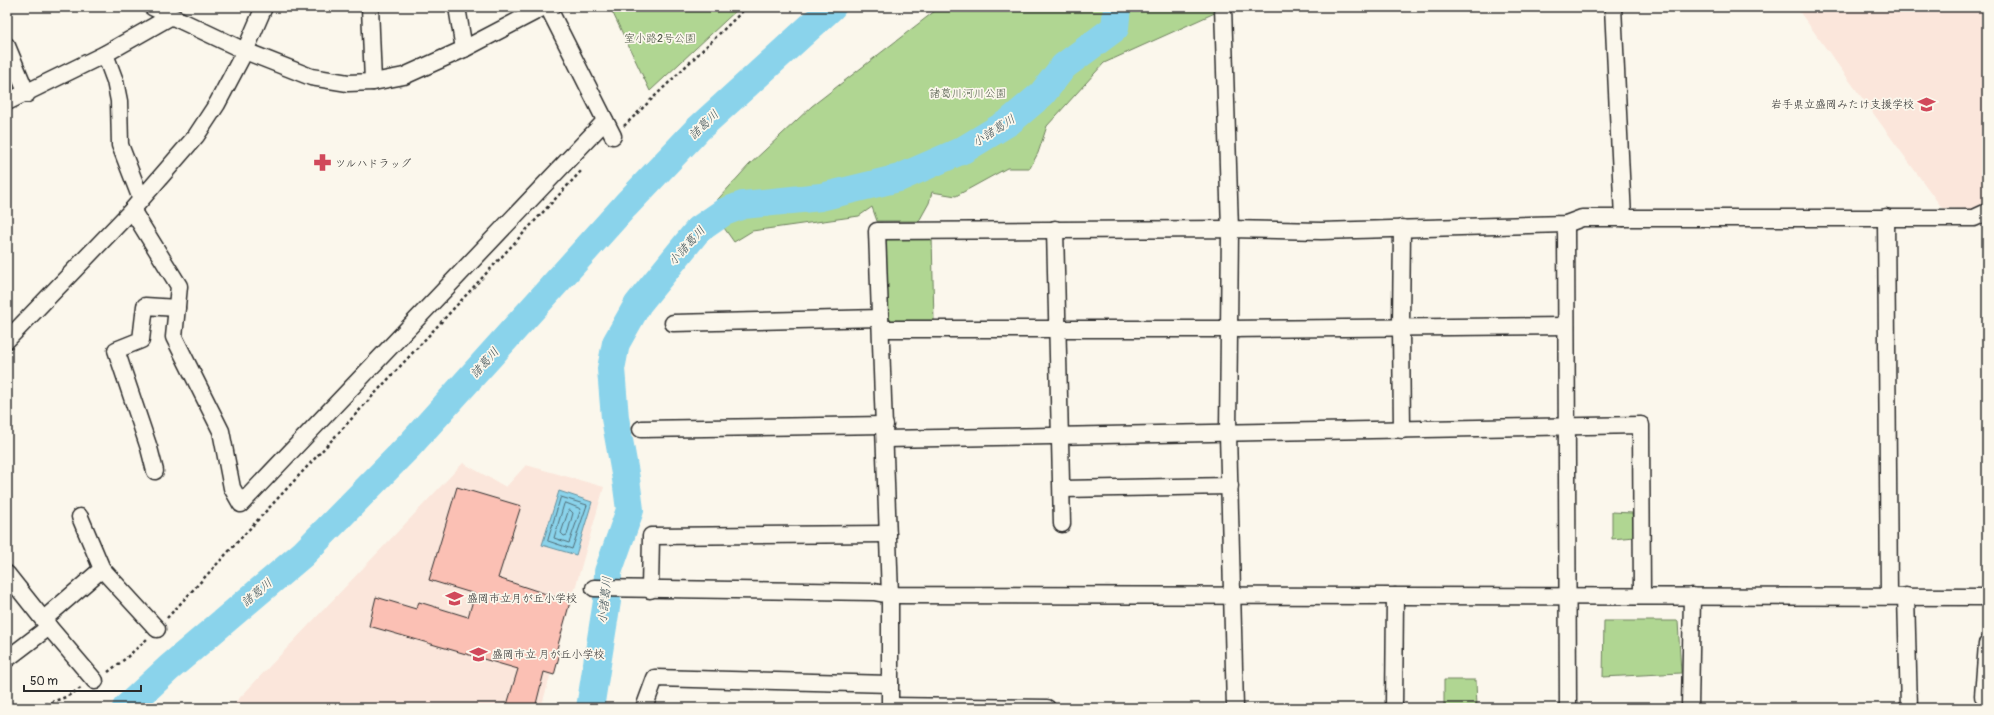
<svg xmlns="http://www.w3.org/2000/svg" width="1994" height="715" viewBox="0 0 1994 715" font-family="Pangolin,'Klee One',sans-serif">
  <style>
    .built { fill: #fbe6db }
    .green { fill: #b0d692; stroke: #6e805e }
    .water { fill: #8ad3eb; stroke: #64909e }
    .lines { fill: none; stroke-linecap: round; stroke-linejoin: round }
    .shore { stroke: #516e78; stroke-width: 1 }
    .river { stroke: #8ad3eb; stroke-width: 28 }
    .building { fill: #fbc0b4; stroke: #2b2b2b }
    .minor-casing { stroke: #2b2b2b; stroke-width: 19 }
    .path { stroke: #2b2b2b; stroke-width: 2.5; stroke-dasharray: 3 3; stroke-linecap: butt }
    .minor { stroke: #fbf7ec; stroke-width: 16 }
    .labels { text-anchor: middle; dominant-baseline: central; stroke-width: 3.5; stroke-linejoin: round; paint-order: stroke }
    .park-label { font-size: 11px; fill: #4c5645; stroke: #fbf7ec }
    .poi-label { font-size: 11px; fill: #2b2b2b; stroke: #fbf7ec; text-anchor: start }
    .water-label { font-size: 12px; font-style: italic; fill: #43555b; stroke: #fbf7ec }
  </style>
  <rect width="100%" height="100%" fill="#fbf7ec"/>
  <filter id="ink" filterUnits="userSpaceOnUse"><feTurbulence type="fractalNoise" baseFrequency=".025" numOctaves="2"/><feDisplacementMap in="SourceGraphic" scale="8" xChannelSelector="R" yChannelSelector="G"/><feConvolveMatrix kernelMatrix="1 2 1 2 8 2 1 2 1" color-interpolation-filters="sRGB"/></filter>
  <g filter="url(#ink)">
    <g class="built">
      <path d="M1796 7H1987V201L1972 209 1942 208Z"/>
      <path d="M463 463 506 487 526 465 604 487 541 708H230Z"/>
    </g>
    <g class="green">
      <path d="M610 7H740L650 91Z"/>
      <path d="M940 7H1228L1104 63 1047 126 1038 153 1030 168H1007L956 196 932 192 929 203 919 221H877L872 207 859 216 752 231 734 242 710 208 749 165 812 106Z"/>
      <path d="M932 236 934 322 888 323 886 237Z"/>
      <path d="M1612 512 1632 513 1634 537 1612 539Z"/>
      <path d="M1604 621H1678L1681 673 1603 677Z"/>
      <path d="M1444 680H1476L1477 708H1444Z"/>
    </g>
    <path class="water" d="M559 491 592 502 576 555 542 545Z"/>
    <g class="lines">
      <g class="shore">
        <path d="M561 497 587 505 572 549 548 541Z"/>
        <path d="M566 503 581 509 569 543 554 538 564 504Z"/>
        <path d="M570 510 573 513 567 535 564 536 561 533 568 512Z"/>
      </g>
      <g class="river">
        <path d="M126 708 169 668 303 554 409 446 625 206 697 130 832 7"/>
        <path d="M590 708 607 601 608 572 630 510 626 479 615 418 611 369 616 343 638 304 698 230 724 212 743 205 821 197 899 178 963 150 1009 122 1042 94 1064 66 1115 28 1117 7"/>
      </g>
    </g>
    <path class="building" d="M457 487 521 506 498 578 570 602 556 652 560 653 554 675 544 672 535 708H506L518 669 369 626 376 597 416 609 419 602 468 617 475 594 429 580Z"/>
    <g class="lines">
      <defs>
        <g id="minor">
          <path d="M152 7 245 51 311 77 348 83 373 82 404 76 464 49 544 7"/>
          <path d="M370 7 373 82"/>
          <path d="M457 7 464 49"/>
          <path d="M548 7 613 136"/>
          <path d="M1223 7 1230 229 1228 434 1235 708"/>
          <path d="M1613 7 1623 218"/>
          <path d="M7 46 27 94"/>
          <path d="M105 54 115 81 119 101 120 145 141 199"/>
          <path d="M7 102 105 54 170 17"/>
          <path d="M132 210 179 286 174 337 221 431 232 488 241 504 605 121"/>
          <path d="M1886 217 1889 596"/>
          <path d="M1566 224 1568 708"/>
          <path d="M1055 229 1062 524"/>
          <path d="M673 323 880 318"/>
          <path d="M881 329H1229L1566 326"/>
          <path d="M7 340 132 210 196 136 217 104 245 51 264 7"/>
          <path d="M641 429 885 425"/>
          <path d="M1402 430 1401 327 1402 228"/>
          <path d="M885 439 1641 425 1642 596"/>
          <path d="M155 471 149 448 116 350 141 340 145 306 177 308"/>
          <path d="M1062 489 1230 486"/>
          <path d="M80 517 102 569"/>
          <path d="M7 574 49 627 7 659"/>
          <path d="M594 588 874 592 890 595 1987 597"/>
          <path d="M650 590 651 536 888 534"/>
          <path d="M1906 596 1909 708"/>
          <path d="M44 619 102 569 157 629"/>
          <path d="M49 627 95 681"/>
          <path d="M1983 696 1987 644"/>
          <path d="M890 706 1047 708"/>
          <path d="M644 708 655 678 890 684"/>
          <path d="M890 708V595L877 231 1230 229 1321 231 1566 224 1582 218H1974L1987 212"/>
          <path d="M1394 708 1395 596"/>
          <path d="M1690 708 1692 596"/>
        </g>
      </defs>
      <use href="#minor" class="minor-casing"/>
      <g class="path">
        <path d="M624 126 747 7"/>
        <path d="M167 618 582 170"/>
        <path d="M108 672 125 659 147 639"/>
        <path d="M34 708 66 697 81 688"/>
      </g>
      <use href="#minor" class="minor"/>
    </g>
  </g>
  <defs>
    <symbol id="school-bare" viewBox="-9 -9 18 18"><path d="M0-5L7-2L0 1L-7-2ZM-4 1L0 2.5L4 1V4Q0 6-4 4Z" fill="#d1495b" stroke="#fbf7ec" stroke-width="2.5" paint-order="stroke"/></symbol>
    <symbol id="pharmacy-bare" viewBox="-9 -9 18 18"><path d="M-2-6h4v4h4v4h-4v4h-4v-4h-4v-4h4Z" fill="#d1495b" stroke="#fbf7ec" stroke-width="2.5" paint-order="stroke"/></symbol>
  </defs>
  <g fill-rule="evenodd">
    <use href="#school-bare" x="1914" y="92" width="25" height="25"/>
    <use href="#pharmacy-bare" x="310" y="150" width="25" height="25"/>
    <use href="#school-bare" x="442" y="586" width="25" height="25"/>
    <use href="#school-bare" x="466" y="642" width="25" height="25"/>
  </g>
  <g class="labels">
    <g class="park-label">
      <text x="660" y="38">室小路2号公園</text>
      <text x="968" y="93">諸葛川河川公園</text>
    </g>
    <g class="poi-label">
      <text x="1914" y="104" text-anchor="end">岩手県立盛岡みたけ支援学校</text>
      <text x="335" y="163">ツルハドラッグ</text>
      <text x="467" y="598">盛岡市立月が丘小学校</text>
      <text x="492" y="654">盛岡市立 月が丘小学校</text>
    </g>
    <g class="water-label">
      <text transform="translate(704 125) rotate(-44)">諸葛川</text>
      <text transform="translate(994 131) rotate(-33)">小諸葛川</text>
      <text transform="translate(687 246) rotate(-48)">小諸葛川</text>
      <text transform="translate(485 363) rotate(-48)">諸葛川</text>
      <text transform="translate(257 593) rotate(-40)">諸葛川</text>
      <text transform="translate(605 600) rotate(-84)">小諸葛川</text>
    </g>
  </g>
  <rect width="1994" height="715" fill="none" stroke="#fbf7ec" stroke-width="24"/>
  <rect x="12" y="12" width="1970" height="691" fill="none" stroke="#2b2b2b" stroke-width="1.5" filter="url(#ink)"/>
  <path d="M24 685v6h117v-6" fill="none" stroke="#2b2b2b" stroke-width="2"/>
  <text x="30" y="685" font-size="12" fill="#2b2b2b" stroke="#fbf7ec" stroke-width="3" paint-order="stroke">50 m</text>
</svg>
